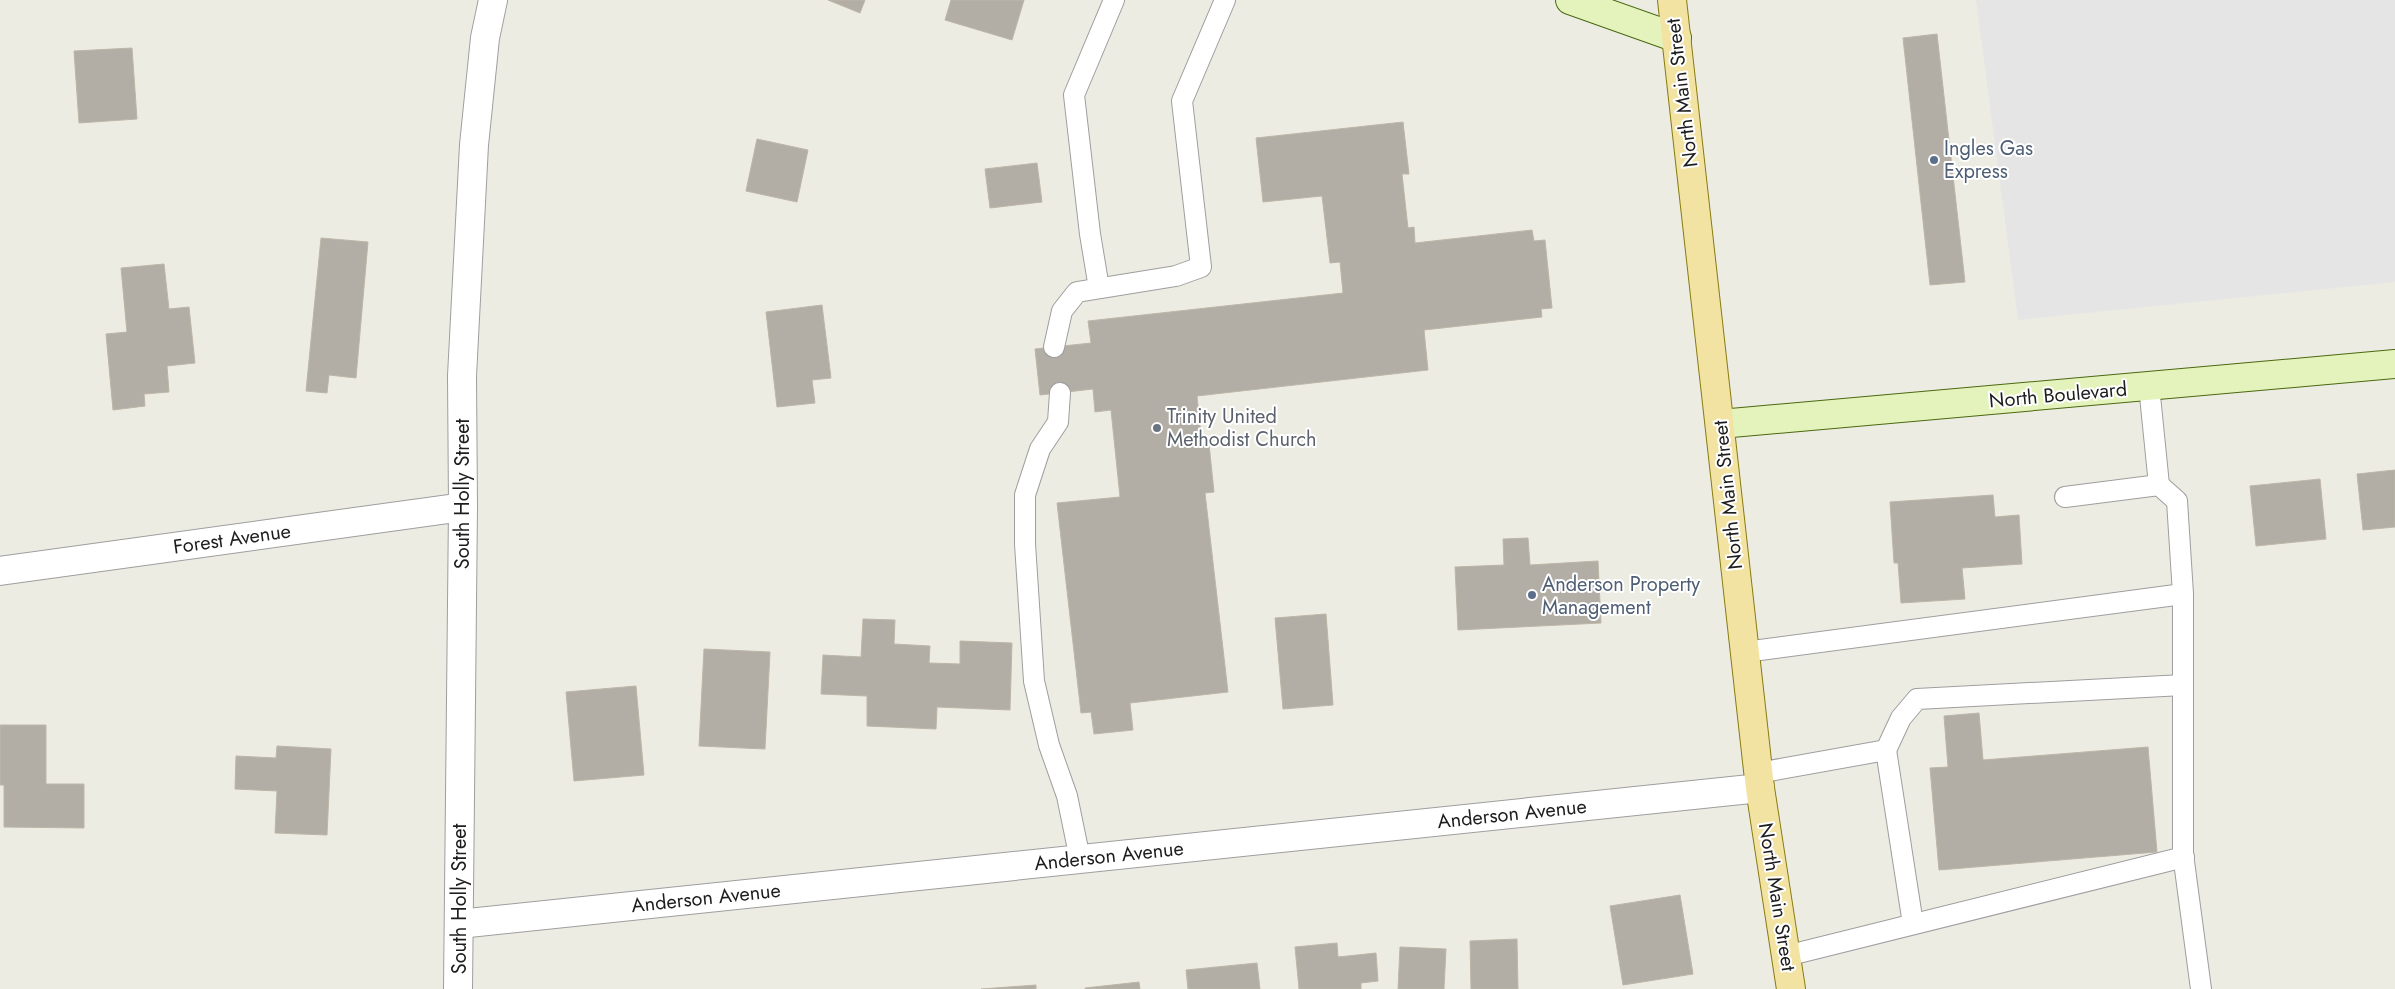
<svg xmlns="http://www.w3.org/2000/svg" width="2395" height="989" viewBox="0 0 2395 989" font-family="Jost,sans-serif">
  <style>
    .parking { fill: #e5e5e5 }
    .building { fill: #b2aea6; stroke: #bdb6a7 }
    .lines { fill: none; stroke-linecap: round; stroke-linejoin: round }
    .service-casing { stroke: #9e9e9e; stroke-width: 22 }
    .minor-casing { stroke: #9e9e9e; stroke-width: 30 }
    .secondary-casing { stroke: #4a680f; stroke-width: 30 }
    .primary-casing { stroke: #877b0e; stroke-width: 30 }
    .service { stroke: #fff; stroke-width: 20 }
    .minor { stroke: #fff; stroke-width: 28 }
    .secondary { stroke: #e3f3bb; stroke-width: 28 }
    .primary { stroke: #f2e3a3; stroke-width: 28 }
    .service-dot { fill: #5c6f8a; stroke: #fff; stroke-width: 2 }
    .worship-dot { fill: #6b7280; stroke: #fff; stroke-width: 2 }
    .labels { text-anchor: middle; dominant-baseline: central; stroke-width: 4; stroke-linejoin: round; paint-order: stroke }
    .street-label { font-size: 20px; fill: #1d1d1d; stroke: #fff }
    .service-label { font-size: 20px; fill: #4e5e75; stroke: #fff; text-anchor: start }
    .worship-label { font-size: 20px; fill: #5b616d; stroke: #fff; text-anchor: start }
  </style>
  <rect width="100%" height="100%" fill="#edece3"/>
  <path class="parking" d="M1976 0H2395V282L2018 320Z"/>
  <g class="building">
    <path d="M828 0H865L860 13Z"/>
    <path d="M951 0H1024L1012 40 945 20Z"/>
    <path d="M1937 34 1965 282 1930 285 1903 38Z"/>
    <path d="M132 48 137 119 79 123 74 51Z"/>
    <path d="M1403 122 1409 174H1402L1408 228 1414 227 1415 243 1532 230 1534 241 1545 240 1552 308 1541 309 1542 317 1424 330 1428 370 1197 396 1202 445 1209 444 1214 492 1205 493 1228 692 1130 703 1133 730 1094 734 1091 712 1081 713 1057 503 1120 497 1111 410 1095 412 1093 389 1040 395 1035 349 1091 343 1088 321 1343 293 1340 262 1330 263 1322 196 1263 202 1256 138Z"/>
    <path d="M757 139 808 150 797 202 746 191Z"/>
    <path d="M1037 163 1042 202 990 208 985 169Z"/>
    <path d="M321 238 368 242 356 378 329 375 327 393 306 391Z"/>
    <path d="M164 264 169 309 189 307 195 363 167 366 169 392 144 394 145 406 113 410 106 334 127 332 121 268Z"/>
    <path d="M822 305 831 378 812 380 815 403 777 407 766 312Z"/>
    <path d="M2395 470V527L2363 530 2357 474Z"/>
    <path d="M2320 479 2326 539 2256 546 2250 486Z"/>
    <path d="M1993 495 1995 517 2019 515 2022 564 1962 568 1965 599 1901 603 1898 563H1894L1890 502Z"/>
    <path d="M1528 538 1530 565 1598 561 1601 623 1458 630 1455 567 1504 565 1503 539Z"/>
    <path d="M1326 614 1333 705 1283 709 1275 618Z"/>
    <path d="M863 619 895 620 894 644 930 646 929 663 960 664V641L1012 643 1010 710 937 707 936 729 867 726V696L821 694 823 655 861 657Z"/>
    <path d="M704 649 770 652 765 749 699 746Z"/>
    <path d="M636 686 644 775 574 781 566 692Z"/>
    <path d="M1979 713 1983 760 2148 747 2157 852 1939 870 1930 768 1948 767 1944 716Z"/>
    <path d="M0 725H46V784H84V828L4 827V785H0Z"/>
    <path d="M277 746 331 749 327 835 275 833 277 791 235 789 236 756 276 758Z"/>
    <path d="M1680 895 1693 974 1623 985 1610 906Z"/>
    <path d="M1517 939 1518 989H1471L1470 941Z"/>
    <path d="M1337 943 1338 957 1376 953 1378 981 1361 983V989H1299L1295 947Z"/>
    <path d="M1400 947 1446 949 1444 989H1398Z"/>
    <path d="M1257 963 1260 989H1188L1186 970Z"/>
    <path d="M1139 982 1140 989H1085V988Z"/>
    <path d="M1036 985V989H981Z"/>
  </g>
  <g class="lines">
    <defs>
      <g id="service">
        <path d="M1099 288 1090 234 1074 95 1114 0"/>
        <path d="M1054 347 1062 311 1077 292 1176 276 1201 267 1182 101 1225 0"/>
        <path d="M1060 393 1058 422 1040 449 1025 495V544L1034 681 1049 745 1067 796 1080 859"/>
        <path d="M2159 485 2177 501 2183 594V854L2201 989"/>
        <path d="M2065 497 2159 485 2149 386"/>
        <path d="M1745 652 2183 594"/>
        <path d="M1886 750 1901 718 1917 699 2183 685"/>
        <path d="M1758 773 1886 750 1913 924"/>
        <path d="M1786 956 2184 857"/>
      </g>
      <g id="minor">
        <path d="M0 571 463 507"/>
        <path d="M459 924 1760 788"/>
        <path d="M458 989 463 507 462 376 474 145 485 38 493 0"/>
      </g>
      <g id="secondary">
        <path d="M1570 0 1677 38"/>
        <path d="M1720 424 2395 364"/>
      </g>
      <path id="primary" d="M1672 0 1760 788 1791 989"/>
    </defs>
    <use href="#service" class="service-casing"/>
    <use href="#minor" class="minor-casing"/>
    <use href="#secondary" class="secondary-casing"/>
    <use href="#primary" class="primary-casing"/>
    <use href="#service" class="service"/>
    <use href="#minor" class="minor"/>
    <use href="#secondary" class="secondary"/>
    <use href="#primary" class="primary"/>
  </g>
  <g class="service-dot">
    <circle cx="1934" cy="160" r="5"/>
    <circle cx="1532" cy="595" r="5"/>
  </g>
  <circle class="worship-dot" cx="1157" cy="428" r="5"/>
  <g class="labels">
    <g class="street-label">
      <text transform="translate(1682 93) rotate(-97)">North Main Street</text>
      <text transform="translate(2058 395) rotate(-5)">North Boulevard</text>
      <text transform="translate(462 494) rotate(-90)">South Holly Street</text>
      <text transform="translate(1728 495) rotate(-96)">North Main Street</text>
      <text transform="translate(232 539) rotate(-8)">Forest Avenue</text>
      <text transform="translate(1512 814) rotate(-6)">Anderson Avenue</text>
      <text transform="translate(1109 856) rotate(-6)">Anderson Avenue</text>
      <text transform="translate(1777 897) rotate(81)">North Main Street</text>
      <text transform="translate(706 898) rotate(-6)">Anderson Avenue</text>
      <text transform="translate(459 899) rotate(-90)">South Holly Street</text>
    </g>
    <g class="service-label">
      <text x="1944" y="148">Ingles Gas<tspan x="1944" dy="23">Express</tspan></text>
      <text x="1542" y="584">Anderson Property<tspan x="1542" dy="23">Management</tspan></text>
    </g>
    <g class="worship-label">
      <text x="1167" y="416">Trinity United<tspan x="1167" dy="23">Methodist Church</tspan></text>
    </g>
  </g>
</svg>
